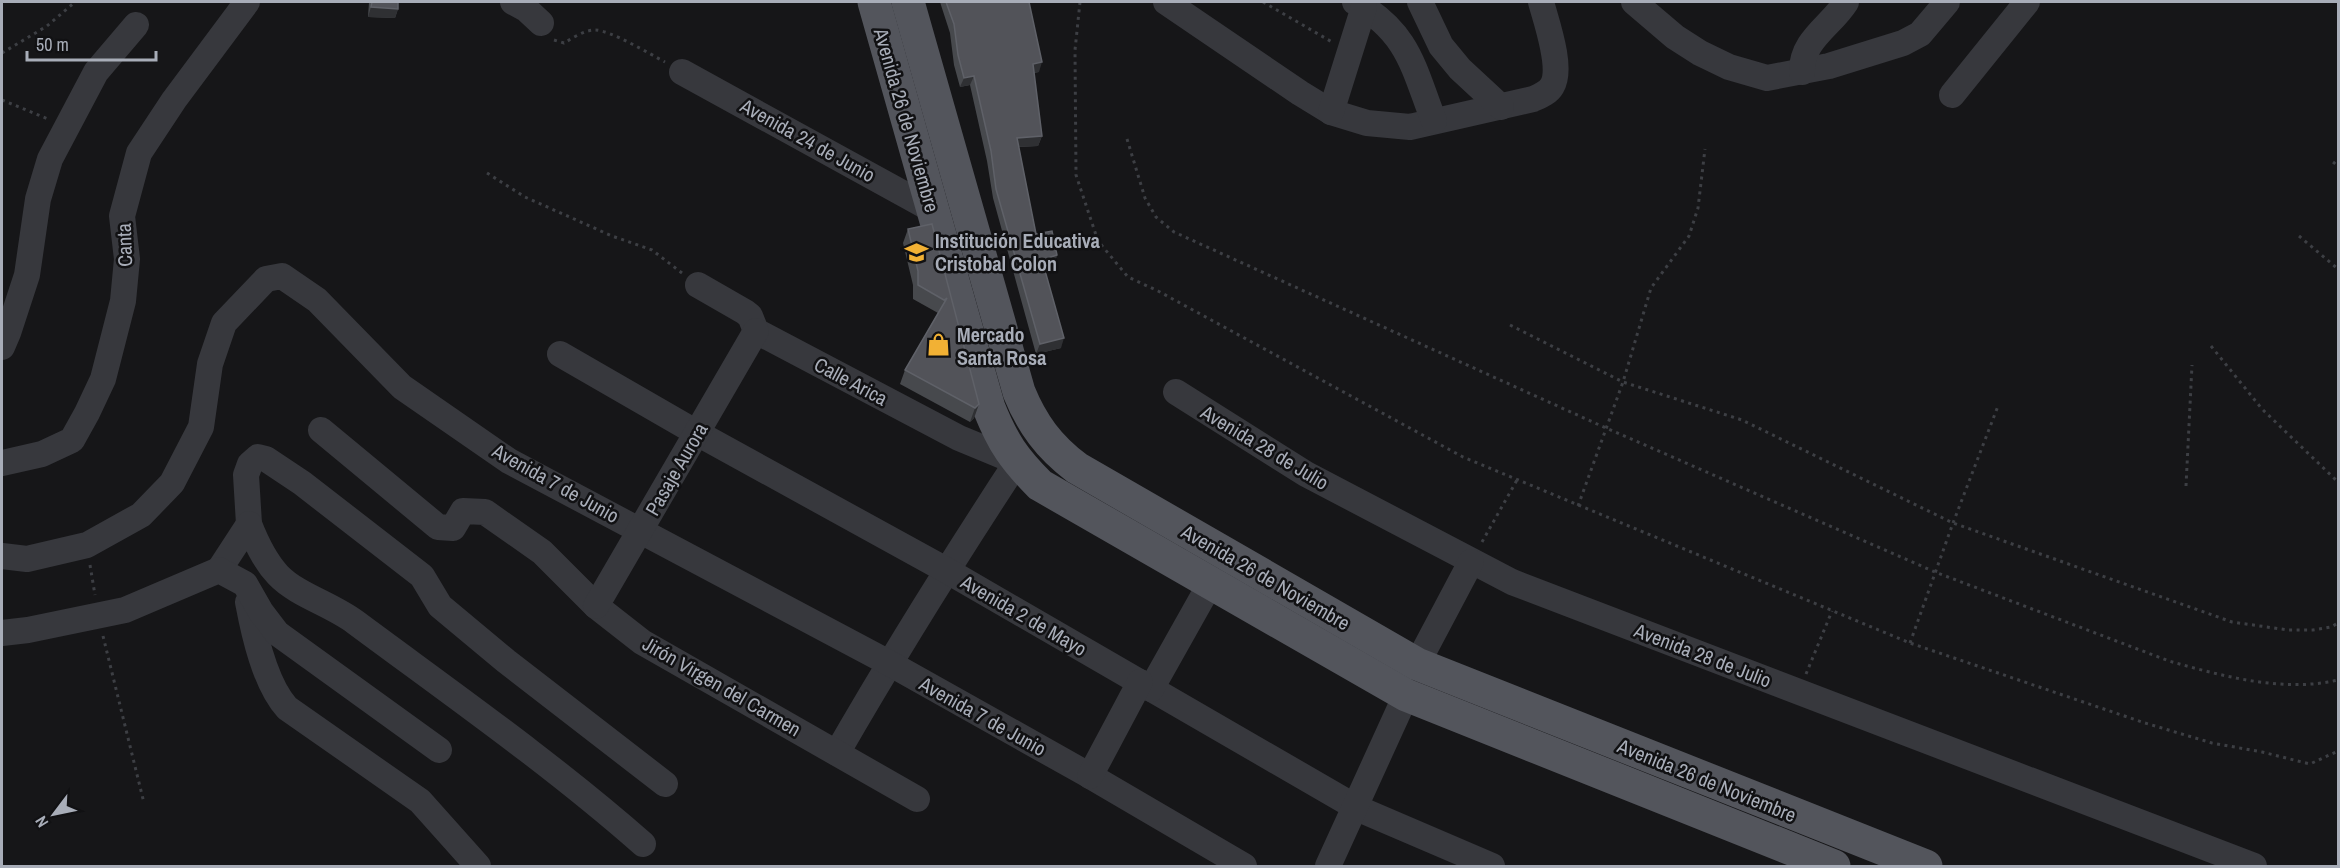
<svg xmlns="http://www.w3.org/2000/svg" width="2340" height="868" viewBox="0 0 2340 868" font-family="'Archivo Narrow',sans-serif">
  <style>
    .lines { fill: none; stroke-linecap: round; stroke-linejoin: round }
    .path { stroke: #3d3f44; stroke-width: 3; stroke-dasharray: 3 4.5; stroke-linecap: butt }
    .minor { stroke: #37383d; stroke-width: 26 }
    .major { stroke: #53555c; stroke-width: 33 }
    .wall { fill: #47494d }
    .shaded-wall { fill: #2f3033 }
    .building { fill: #525359; stroke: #5f6168; stroke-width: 1.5 }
    .labels { text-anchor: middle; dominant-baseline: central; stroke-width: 5; stroke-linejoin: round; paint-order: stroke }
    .street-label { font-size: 20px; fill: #a8adb8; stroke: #111113 }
    .poi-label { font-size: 20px; font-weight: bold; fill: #a8adb8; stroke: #111113; text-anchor: start }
  </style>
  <rect width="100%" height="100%" fill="#161618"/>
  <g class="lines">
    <g class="path">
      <path d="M1080 2 1075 50 1076 175 1098 241 1128 277 1158 291 1463 457 1910 643 2145 723 2212 743 2262 752 2310 764 2338 751"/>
      <path d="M1263 2 1332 42"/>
      <path d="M554 40 564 43C573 38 584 30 595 30 610 30 650 54 665 62"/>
      <path d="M2 53 47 26 75 2"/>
      <path d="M2 100 48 119"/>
      <path d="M1127 139 1145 198 1156 217 1174 232 1606 428 1935 572 2169 661C2222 676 2283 693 2338 680"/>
      <path d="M2333 162 2338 166"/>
      <path d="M487 173 525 197 612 236 652 250 682 273"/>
      <path d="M2299 236 2338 269"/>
      <path d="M1510 325 1623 382 1742 420 1953 523 2232 622 2288 630H2313L2331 627 2338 623"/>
      <path d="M2211 346 2262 409 2338 482"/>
      <path d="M2186 486 2192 365"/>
      <path d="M1578 506 1623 382 1651 288 1689 236 1698 208 1705 149"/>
      <path d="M1482 542 1517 480"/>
      <path d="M90 565 95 595"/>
      <path d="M103 636 144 803"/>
      <path d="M1910 643 1953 523 1998 406"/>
      <path d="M1806 674 1832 611"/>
    </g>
    <g class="minor">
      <path d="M513 2 526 9 541 23"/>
      <path d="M1166 2 1300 93 1331 112 1367 123 1410 127 1533 99C1540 96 1548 93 1552 86 1563 68 1546 21 1541 2"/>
      <path d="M1355 2C1409 33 1413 67 1434 121"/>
      <path d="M1420 2 1441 46 1460 69 1501 107"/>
      <path d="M1634 2 1675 37 1700 53 1729 67 1767 78 1829 66 1903 43 1920 34 1947 2"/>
      <path d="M682 72 933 210"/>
      <path d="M1802 72C1801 40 1831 26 1846 2"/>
      <path d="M1952 95 2027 2"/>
      <path d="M1331 112 1364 7"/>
      <path d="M698 285 745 312 750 316 756 331 959 438 1017 462C954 558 894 654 837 753"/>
      <path d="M2 347 8 333 27 275 38 199 50 159 96 72 136 25"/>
      <path d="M560 354 697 433 946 570 1359 809 1492 866"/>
      <path d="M1176 392 1306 474 1512 582 2254 866"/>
      <path d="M321 430 438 527 453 528 463 511 485 512 542 552 596 606 642 642 917 799"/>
      <path d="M2 463 42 454 72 440 87 413 103 379 123 301 127 259 122 216 139 153 174 100 247 2"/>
      <path d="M249 524 246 475 250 464 258 457 266 459 302 483 422 576 440 606 506 661 665 784"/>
      <path d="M2 556 27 559 87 545 141 515 172 483 201 427 210 364 224 323 266 279 282 276 317 300 402 387 509 461 889 663 1085 773 1244 866"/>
      <path d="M219 570 249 524C256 542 264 560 278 575 297 595 331 604 355 622 452 694 552 764 643 844"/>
      <path d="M248 602C254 634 265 684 287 708L420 801 478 866"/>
      <path d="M596 606 756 331"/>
      <path d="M2 633 28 630 125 610 219 570 245 584 261 612 277 633 439 750"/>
      <path d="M1417 664 1471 562"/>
      <path d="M1151 689 1210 584"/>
      <path d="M1090 776 1140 682"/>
      <path d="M1328 866 1406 695"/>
    </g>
    <g class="major">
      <path d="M874 2 989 408C1003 443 1014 459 1040 485L1406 695 1834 866"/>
      <path d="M908 2 1019 392C1032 424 1049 447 1077 468L1417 664 1926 866"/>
    </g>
  </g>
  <g class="wall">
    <path d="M369 2H398V9L395 18 368 17Z"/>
    <path d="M940 2H1029L1039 72 1034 73 1042 136 1038 146 1019 147 1036 234 1057 255 1054 265 1044 268 1061 348 1036 354 993 198 987 161 970 85 960 87 954 65 950 33Z"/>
    <path d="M932 224 979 404 974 418 970 422 900 384 905 370 938 313 913 299V285L903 243 908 229Z"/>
  </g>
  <g class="shaded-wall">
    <path d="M371 7 398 9 395 18 368 17Z"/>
    <path d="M1042 62 1039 72 1029 73 1033 64Z"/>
    <path d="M974 76 970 85 960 87 964 78Z"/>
    <path d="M1042 136 1038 146 1014 147 1017 138Z"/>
    <path d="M1057 255 1054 265 1038 270 1042 260Z"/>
    <path d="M1064 338 1061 348 1036 354 1040 344Z"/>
    <path d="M979 404 974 418 970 422 975 408Z"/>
  </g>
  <g class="building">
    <path d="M372 2H398V9L371 7Z"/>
    <path d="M946 2H1029L1042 62 1033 64 1042 136 1017 138 1036 234 1052 231 1057 255 1042 260 1064 338 1040 344 996 189 991 151 974 76 964 78 958 55 954 24Z"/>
    <path d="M932 224 979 404 975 408 905 370 947 298 944 300 918 285V271L908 229Z"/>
  </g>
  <defs>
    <symbol id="school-bare" viewBox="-9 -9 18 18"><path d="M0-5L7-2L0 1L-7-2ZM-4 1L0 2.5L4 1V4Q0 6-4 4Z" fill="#f2b134" stroke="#111113" stroke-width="2.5" paint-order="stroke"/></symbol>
    <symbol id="shop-bare" viewBox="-9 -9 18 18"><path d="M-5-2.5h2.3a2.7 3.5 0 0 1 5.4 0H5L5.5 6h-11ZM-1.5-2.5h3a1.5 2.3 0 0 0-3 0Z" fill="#f2b134" stroke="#111113" stroke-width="2.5" paint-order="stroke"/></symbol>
  </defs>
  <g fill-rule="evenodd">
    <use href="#school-bare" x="900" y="236" width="33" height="33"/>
    <use href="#shop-bare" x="922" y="328" width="33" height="33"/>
  </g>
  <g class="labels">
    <g class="street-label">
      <text transform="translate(907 120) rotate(74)">Avenida 26 de Noviembre</text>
      <text transform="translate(808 140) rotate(29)">Avenida 24 de Junio</text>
      <text transform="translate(124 245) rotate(-92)">Canta</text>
      <text transform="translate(851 381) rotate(28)">Calle Arica</text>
      <text transform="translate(1265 447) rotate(31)">Avenida 28 de Julio</text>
      <text transform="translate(676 469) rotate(-60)">Pasaje Aurora</text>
      <text transform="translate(556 483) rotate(29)">Avenida 7 de Junio</text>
      <text transform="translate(1266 577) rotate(30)">Avenida 26 de Noviembre</text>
      <text transform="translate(1024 615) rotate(30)">Avenida 2 de Mayo</text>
      <text transform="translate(1703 655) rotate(21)">Avenida 28 de Julio</text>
      <text transform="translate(722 686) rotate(30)">Jirón Virgen del Carmen</text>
      <text transform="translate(983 716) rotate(29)">Avenida 7 de Junio</text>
      <text transform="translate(1707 780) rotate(22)">Avenida 26 de Noviembre</text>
    </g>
    <g class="poi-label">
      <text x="935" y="240">Institución Educativa<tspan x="935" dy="23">Cristobal Colon</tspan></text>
      <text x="957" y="334">Mercado<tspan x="957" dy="23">Santa Rosa</tspan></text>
    </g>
  </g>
  <rect width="2340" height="868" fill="none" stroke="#a8adb8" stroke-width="6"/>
  <g transform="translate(54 814) rotate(238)" stroke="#111113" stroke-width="4.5" paint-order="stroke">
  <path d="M0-4.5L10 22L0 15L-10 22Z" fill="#a8adb8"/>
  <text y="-9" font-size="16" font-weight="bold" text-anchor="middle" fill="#a8adb8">N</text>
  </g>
  <path d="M27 51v9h129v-9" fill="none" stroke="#a8adb8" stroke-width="3"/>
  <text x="36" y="51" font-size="18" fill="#a8adb8" stroke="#111113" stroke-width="4.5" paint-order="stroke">50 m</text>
</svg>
